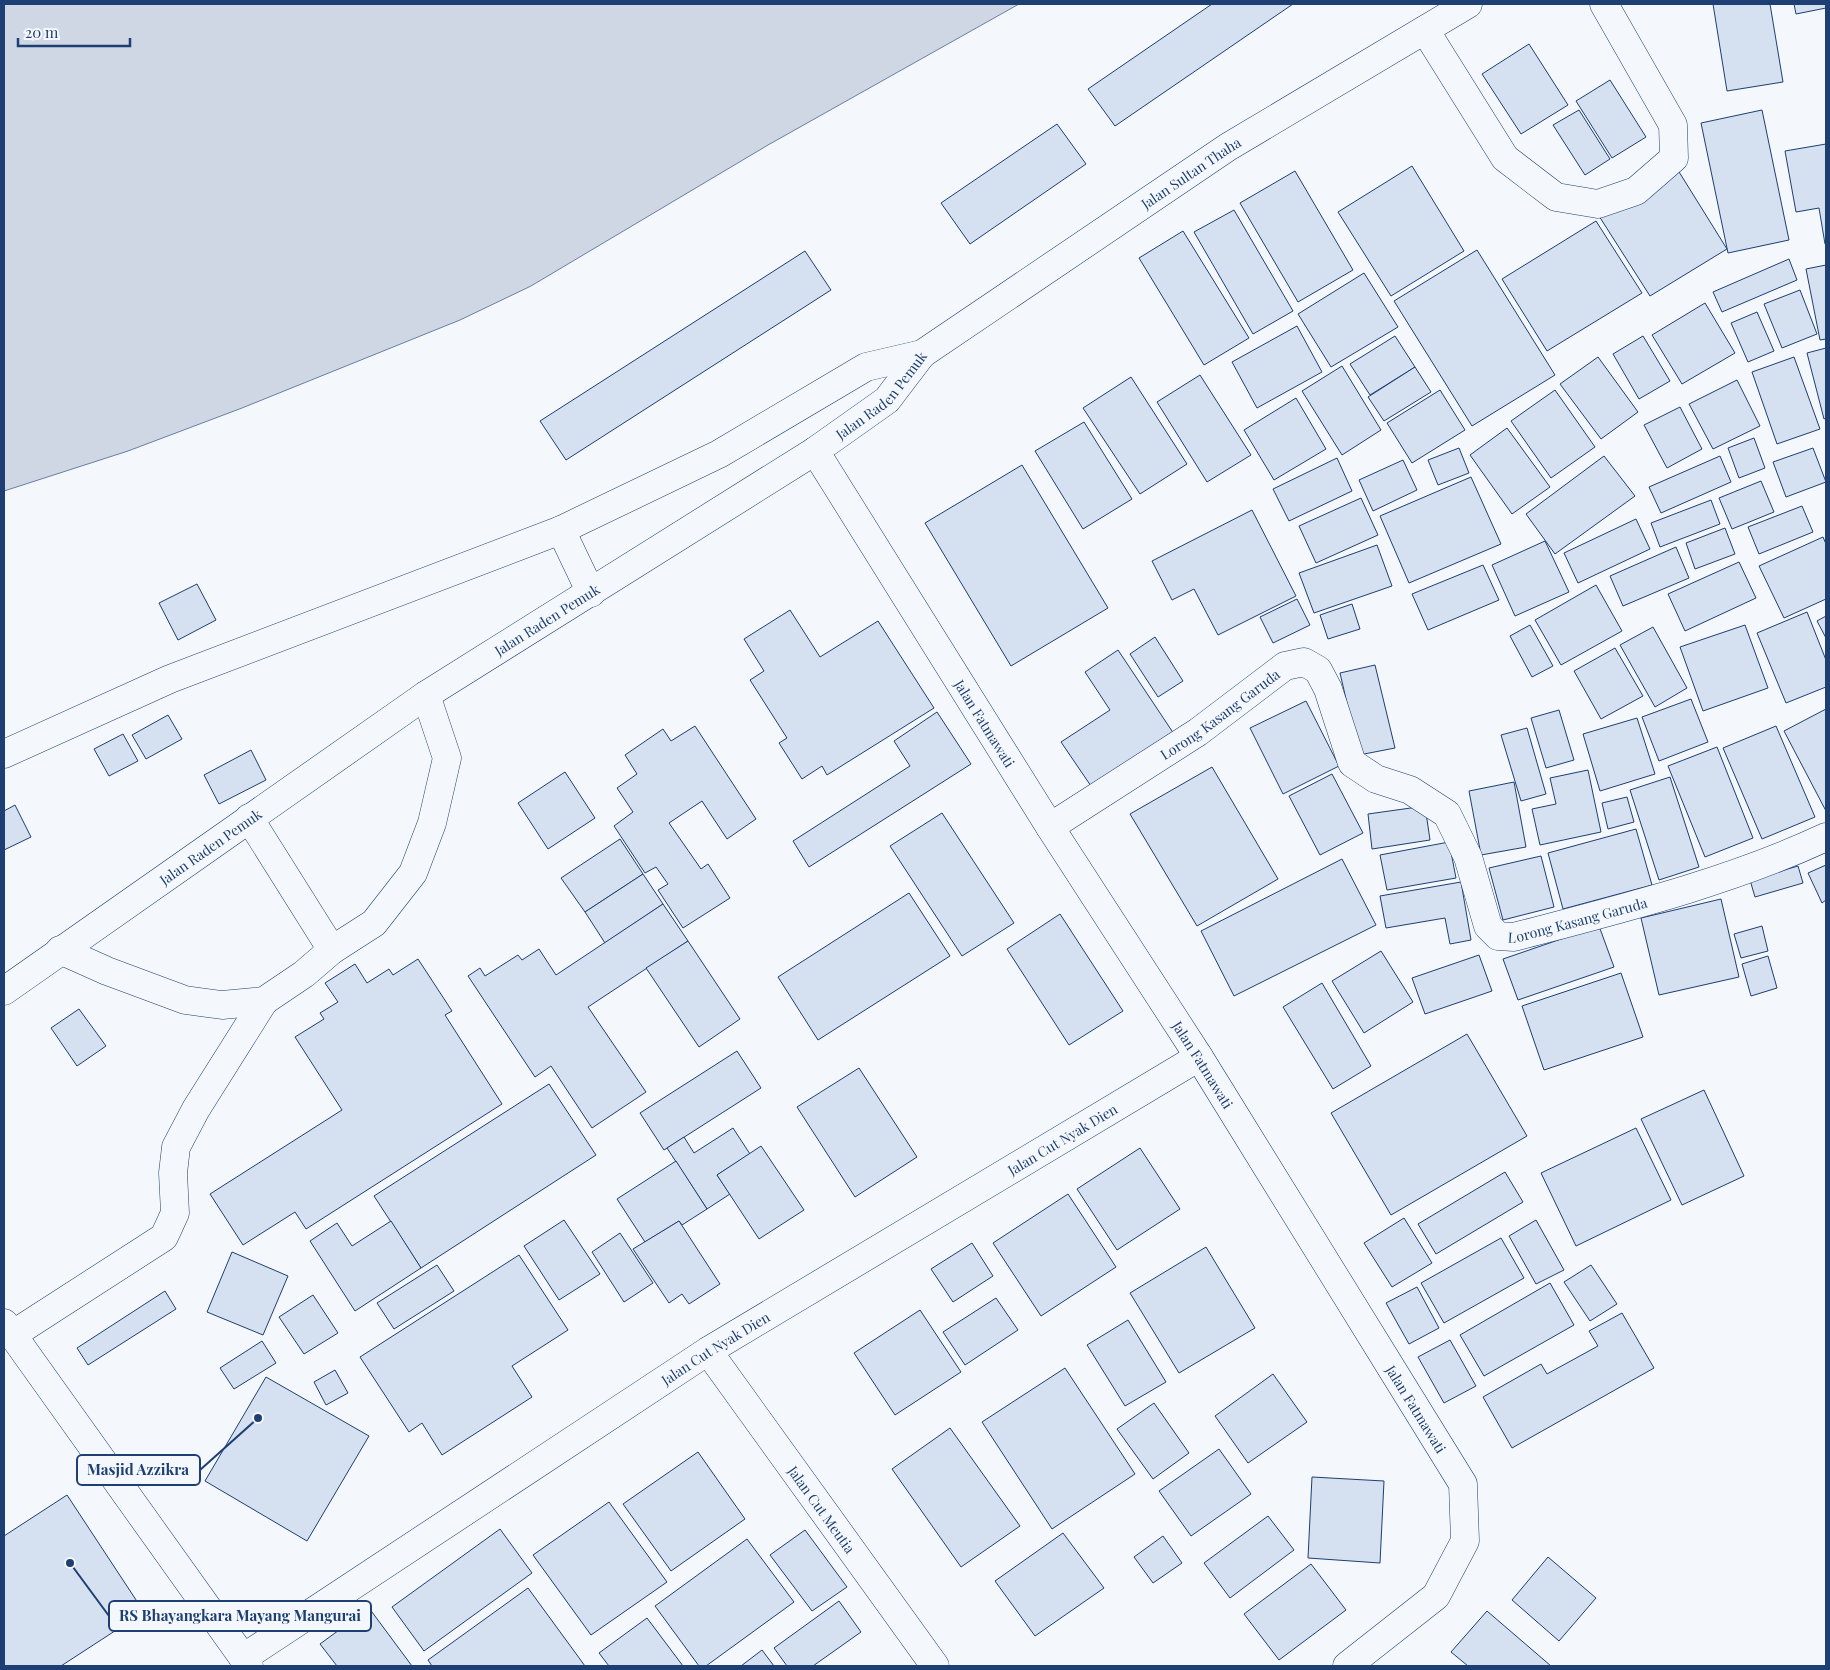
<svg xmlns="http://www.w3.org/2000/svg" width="1830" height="1670" viewBox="0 0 1830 1670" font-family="'Playfair Display',serif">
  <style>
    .water { fill: #cfd7e4; stroke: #687fa3 }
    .building { fill: #d5e0f0; stroke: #1d3f73 }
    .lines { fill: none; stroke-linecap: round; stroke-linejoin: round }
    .minor-casing { stroke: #1d3f73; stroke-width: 29 }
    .major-casing { stroke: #1d3f73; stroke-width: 29 }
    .highway-casing { stroke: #1d3f73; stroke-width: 29 }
    .minor { stroke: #f4f7fb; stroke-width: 28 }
    .major { stroke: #f4f7fb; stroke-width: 28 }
    .highway { stroke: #f4f7fb; stroke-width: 28 }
    .labels { text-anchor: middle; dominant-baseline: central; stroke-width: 4; stroke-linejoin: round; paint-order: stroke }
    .street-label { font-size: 14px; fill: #1d3f73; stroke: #f4f7fb }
    .leader { fill: none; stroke: #1d3f73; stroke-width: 2 }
    .callout-dot { fill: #1d3f73; stroke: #f4f7fb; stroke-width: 2 }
    .callout { fill: #f4f7fb; stroke: #1d3f73; stroke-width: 2 }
    .callout-label { font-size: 15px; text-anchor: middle; font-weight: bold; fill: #1d3f73 }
  </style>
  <rect width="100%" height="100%" fill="#f4f7fb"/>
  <path class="water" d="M4 4H1019L768 145 531 286 460 320 242 408 128 451 4 491Z"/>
  <g class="building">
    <path d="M1212 4H1293L1115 126 1088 89Z"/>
    <path d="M1713 4H1770L1783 82 1727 91Z"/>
    <path d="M1794 4H1826V8L1796 14Z"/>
    <path d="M1529 44 1568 105 1521 134 1482 74Z"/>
    <path d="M1610 80 1646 137 1612 158 1576 101Z"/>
    <path d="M1579 110 1610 159 1585 175 1553 125Z"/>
    <path d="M1762 110 1789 240 1728 253 1701 123Z"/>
    <path d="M1057 124 1086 164 970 244 941 203Z"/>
    <path d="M1826 144V244H1825L1819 208 1796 212 1785 151Z"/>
    <path d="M1412 166 1464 251 1391 296 1338 212Z"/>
    <path d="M1676 167 1727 249 1650 296 1599 216Z"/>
    <path d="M1295 171 1353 270 1298 302 1240 203Z"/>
    <path d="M1234 210 1293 311 1253 334 1194 232Z"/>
    <path d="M1596 221 1642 293 1547 351 1502 279Z"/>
    <path d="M1183 231 1249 338 1204 365 1139 258Z"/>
    <path d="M1477 250 1555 375 1472 426 1394 301Z"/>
    <path d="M805 251 831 290 566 460 540 421Z"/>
    <path d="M1789 259 1797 280 1722 312 1713 292Z"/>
    <path d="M1826 265V339L1820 340 1806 269Z"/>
    <path d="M1364 273 1398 327 1331 367 1298 314Z"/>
    <path d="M1800 290 1817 334 1782 348 1764 304Z"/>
    <path d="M1705 303 1735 353 1682 384 1652 335Z"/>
    <path d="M1757 312 1774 351 1748 362 1731 323Z"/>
    <path d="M1297 326 1322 372 1257 408 1232 362Z"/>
    <path d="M1395 336 1415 367 1370 395 1350 364Z"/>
    <path d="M1643 336 1670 381 1639 399 1613 354Z"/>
    <path d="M1826 348V418L1824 419 1807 353Z"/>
    <path d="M1598 357 1638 412 1601 439 1560 384Z"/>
    <path d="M1794 357 1820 429 1777 444 1752 372Z"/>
    <path d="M1342 366 1381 430 1342 455 1302 391Z"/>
    <path d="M1415 367 1431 392 1384 421 1368 397Z"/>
    <path d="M1200 375 1251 455 1207 482 1157 402Z"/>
    <path d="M1131 377 1187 464 1140 494 1083 408Z"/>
    <path d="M1737 380 1760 426 1713 449 1689 404Z"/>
    <path d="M1440 390 1465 430 1412 463 1387 423Z"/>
    <path d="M1555 390 1595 447 1551 478 1511 421Z"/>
    <path d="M1296 398 1326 449 1274 480 1244 430Z"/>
    <path d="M1680 407 1702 449 1667 468 1644 425Z"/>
    <path d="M1084 422 1132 499 1083 529 1035 451Z"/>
    <path d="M1507 428 1550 487 1512 514 1470 455Z"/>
    <path d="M1754 438 1765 468 1739 478 1728 448Z"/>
    <path d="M1459 448 1469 473 1438 485 1428 460Z"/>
    <path d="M1813 448 1826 482 1786 497 1773 462Z"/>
    <path d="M1604 456 1635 496 1555 554 1526 514Z"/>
    <path d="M1720 456 1731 482 1661 513 1649 487Z"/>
    <path d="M1337 458 1352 491 1289 521 1273 489Z"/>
    <path d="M1403 460 1417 490 1373 511 1359 480Z"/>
    <path d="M1022 465 1108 608 1011 666 925 523Z"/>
    <path d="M1471 477 1501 544 1409 583 1380 516Z"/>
    <path d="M1761 481 1774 512 1732 529 1719 498Z"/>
    <path d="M1361 498 1378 535 1316 563 1299 526Z"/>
    <path d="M1711 500 1720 524 1660 547 1651 523Z"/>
    <path d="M1802 506 1813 532 1759 554 1748 527Z"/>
    <path d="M1252 510 1296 596 1218 635 1194 589 1172 600 1152 561Z"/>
    <path d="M1636 519 1650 549 1578 583 1564 553Z"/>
    <path d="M1725 528 1735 554 1695 569 1686 543Z"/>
    <path d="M1823 537 1826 544V599L1784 618 1759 566Z"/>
    <path d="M1545 541 1569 592 1515 616 1492 565Z"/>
    <path d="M1377 545 1392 586 1314 613 1299 573Z"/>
    <path d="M1676 547 1689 578 1623 606 1610 576Z"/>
    <path d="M1739 562 1756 598 1685 631 1668 594Z"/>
    <path d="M1483 565 1499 600 1428 630 1412 594Z"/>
    <path d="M197 584 216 620 178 640 159 603Z"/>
    <path d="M1596 585 1622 631 1561 665 1535 620Z"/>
    <path d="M1297 599 1310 625 1273 643 1260 617Z"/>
    <path d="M1352 604 1360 629 1328 639 1320 615Z"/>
    <path d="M790 610 820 657 878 621 934 708 827 775 822 766 802 779 779 743 787 738 750 680 764 671 744 639Z"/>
    <path d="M1807 612 1826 660V687L1786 703 1757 633Z"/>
    <path d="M1826 616V638L1817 621Z"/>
    <path d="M1530 625 1553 666 1532 677 1510 636Z"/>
    <path d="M1745 625 1768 688 1703 711 1680 647Z"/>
    <path d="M1653 627 1687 688 1655 707 1620 645Z"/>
    <path d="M1155 637 1183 681 1158 697 1130 654Z"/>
    <path d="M1615 648 1643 696 1601 719 1574 671Z"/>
    <path d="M1118 650 1174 734 1093 789 1061 742 1110 710 1085 672Z"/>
    <path d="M1375 665 1395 748 1359 755 1340 673Z"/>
    <path d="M1691 699 1708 742 1659 761 1642 717Z"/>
    <path d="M1306 701 1339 766 1283 794 1250 728Z"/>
    <path d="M1826 709V811L1784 731Z"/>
    <path d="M1559 710 1574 760 1546 768 1531 718Z"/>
    <path d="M937 712 971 764 809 867 793 841 910 766 894 741Z"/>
    <path d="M168 715 182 739 146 759 132 735Z"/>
    <path d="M1637 718 1655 774 1600 791 1583 734Z"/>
    <path d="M695 726 756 819 727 839 702 801 669 823 701 869 708 864 730 898 683 928 658 890 668 884 656 867 645 873 614 826 633 812 617 788 637 774 625 755 663 729 671 741Z"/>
    <path d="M1776 726 1815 817 1762 839 1723 748Z"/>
    <path d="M1527 728 1546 794 1521 801 1501 735Z"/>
    <path d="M123 734 138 761 109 776 94 749Z"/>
    <path d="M1717 747 1753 838 1705 857 1668 766Z"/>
    <path d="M251 750 266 780 219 804 204 775Z"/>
    <path d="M1212 767 1278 879 1197 926 1130 814Z"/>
    <path d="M1588 770 1601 832 1540 845 1532 809 1556 804 1550 778Z"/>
    <path d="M565 772 595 818 548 849 518 803Z"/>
    <path d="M1332 774 1363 833 1320 855 1289 796Z"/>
    <path d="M1670 777 1699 867 1659 880 1630 790Z"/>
    <path d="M1514 782 1526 847 1481 855 1469 791Z"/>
    <path d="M1627 797 1634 822 1608 829 1602 803Z"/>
    <path d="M15 805 31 837 4 850V811Z"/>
    <path d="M1425 806 1430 840 1372 849 1368 814Z"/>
    <path d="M942 813 1014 923 962 956 890 846Z"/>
    <path d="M1636 829 1652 885 1563 909 1548 853Z"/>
    <path d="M620 839 643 874 585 912 561 878Z"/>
    <path d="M1449 842 1456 878 1387 890 1380 855Z"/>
    <path d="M1541 856 1554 907 1503 920 1489 868Z"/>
    <path d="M1342 859 1376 925 1234 996 1201 931Z"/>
    <path d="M1826 865V900L1822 903 1808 873Z"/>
    <path d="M1798 866 1803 883 1755 897 1750 880Z"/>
    <path d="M643 874 663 904 605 943 585 912Z"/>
    <path d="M1461 882 1471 940 1450 944 1445 918 1386 928 1380 896Z"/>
    <path d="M909 893 950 956 818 1040 778 977Z"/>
    <path d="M1721 899 1739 977 1659 995 1641 918Z"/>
    <path d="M663 904 688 941 588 1007 646 1092 592 1128 551 1066 535 1077 468 976 480 968 485 976 518 955 522 960 539 949 556 975Z"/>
    <path d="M1060 914 1123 1011 1069 1045 1007 949Z"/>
    <path d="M1599 926 1614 967 1518 1000 1503 959Z"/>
    <path d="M1762 926 1768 951 1741 958 1734 934Z"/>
    <path d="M688 941 740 1019 699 1047 646 968Z"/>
    <path d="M1381 951 1413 1002 1364 1033 1332 981Z"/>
    <path d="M1479 955 1492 991 1425 1014 1412 978Z"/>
    <path d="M1768 956 1777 988 1751 996 1742 964Z"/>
    <path d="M418 959 452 1011 445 1015 502 1104 306 1229 295 1212 243 1245 210 1194 342 1110 295 1037 324 1019 320 1013 338 1002 325 983 355 964 367 983 389 969 393 975Z"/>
    <path d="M1621 973 1643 1037 1544 1070 1522 1006Z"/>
    <path d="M1322 983 1371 1066 1333 1089 1283 1007Z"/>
    <path d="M79 1009 106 1046 77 1066 51 1028Z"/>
    <path d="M1467 1034 1527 1136 1391 1215 1331 1113Z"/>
    <path d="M737 1051 761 1088 664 1150 640 1113Z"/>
    <path d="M859 1068 917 1157 855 1197 797 1107Z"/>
    <path d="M549 1084 596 1155 421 1268 374 1196Z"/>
    <path d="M1704 1090 1744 1176 1682 1205 1641 1119Z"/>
    <path d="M733 1128 750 1154 717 1175 730 1194 707 1209 667 1148 684 1137 694 1153Z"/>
    <path d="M1636 1128 1671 1200 1576 1246 1541 1173Z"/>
    <path d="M761 1146 804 1210 759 1239 717 1175Z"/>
    <path d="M1140 1148 1180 1209 1117 1250 1077 1189Z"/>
    <path d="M676 1161 707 1209 682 1225 679 1221 645 1242 617 1199Z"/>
    <path d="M1505 1172 1523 1202 1436 1254 1418 1224Z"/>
    <path d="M1068 1194 1116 1267 1041 1316 993 1243Z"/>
    <path d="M1404 1218 1432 1263 1392 1287 1364 1243Z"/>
    <path d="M564 1220 600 1274 559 1300 524 1246Z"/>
    <path d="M1536 1220 1564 1270 1536 1284 1509 1236Z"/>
    <path d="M391 1221 421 1268 355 1311 310 1241 337 1223 352 1246Z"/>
    <path d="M679 1221 720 1284 689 1304 682 1294 669 1303 633 1249Z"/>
    <path d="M620 1233 653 1283 624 1302 592 1252Z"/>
    <path d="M1501 1238 1524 1278 1444 1323 1421 1283Z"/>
    <path d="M972 1243 993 1276 953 1302 931 1269Z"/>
    <path d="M1206 1247 1255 1328 1179 1373 1130 1293Z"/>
    <path d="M232 1252 288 1276 263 1335 207 1312Z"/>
    <path d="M519 1255 568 1330 512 1366 532 1397 442 1455 422 1423 409 1432 360 1357Z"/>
    <path d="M437 1265 454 1291 394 1329 377 1303Z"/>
    <path d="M1591 1265 1617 1304 1590 1321 1564 1282Z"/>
    <path d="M1550 1283 1574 1325 1484 1376 1460 1335Z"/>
    <path d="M1417 1287 1439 1328 1409 1344 1386 1303Z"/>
    <path d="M165 1291 176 1309 88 1365 77 1348Z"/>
    <path d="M313 1295 338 1333 304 1354 279 1317Z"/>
    <path d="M996 1298 1018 1330 965 1365 943 1332Z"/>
    <path d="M920 1310 961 1372 895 1415 854 1353Z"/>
    <path d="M1622 1313 1654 1368 1512 1448 1483 1397 1541 1364 1547 1374 1598 1346 1589 1331Z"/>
    <path d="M1128 1320 1166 1382 1125 1406 1087 1345Z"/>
    <path d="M1450 1340 1476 1386 1444 1403 1418 1357Z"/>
    <path d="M262 1341 276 1363 234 1389 220 1368Z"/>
    <path d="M1065 1368 1135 1474 1052 1529 982 1422Z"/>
    <path d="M335 1370 348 1393 326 1405 314 1382Z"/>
    <path d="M1273 1374 1307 1422 1248 1463 1215 1416Z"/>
    <path d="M266 1377 369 1436 307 1541 205 1481Z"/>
    <path d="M1154 1403 1189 1453 1153 1479 1117 1429Z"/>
    <path d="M950 1428 1020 1526 961 1567 892 1469Z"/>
    <path d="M1219 1449 1251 1494 1191 1536 1159 1491Z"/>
    <path d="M698 1452 745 1519 671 1571 623 1504Z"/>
    <path d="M1312 1477 1384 1481 1380 1563 1308 1558Z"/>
    <path d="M67 1495 144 1612 61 1666H4V1536Z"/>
    <path d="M609 1502 667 1582 591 1635 533 1555Z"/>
    <path d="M1268 1516 1294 1550 1230 1598 1204 1563Z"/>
    <path d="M500 1529 532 1573 424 1651 392 1607Z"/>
    <path d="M805 1530 847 1587 812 1611 770 1555Z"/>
    <path d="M1063 1533 1104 1588 1035 1636 995 1581Z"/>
    <path d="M1163 1536 1182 1563 1153 1583 1134 1557Z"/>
    <path d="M747 1539 794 1602 706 1666H699L655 1606Z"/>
    <path d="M1548 1557 1596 1598 1559 1641 1512 1600Z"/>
    <path d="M1311 1564 1346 1610 1279 1660 1244 1614Z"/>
    <path d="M528 1588 585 1666H432L428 1660Z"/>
    <path d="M839 1601 861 1632 813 1666H787L774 1648Z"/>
    <path d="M369 1608 412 1666H337L320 1644Z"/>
    <path d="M1487 1611 1551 1666H1468L1451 1652Z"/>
    <path d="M647 1618 683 1666H609L599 1653Z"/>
    <path d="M762 1650 774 1666H741Z"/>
  </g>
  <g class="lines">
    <defs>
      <g id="minor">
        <path d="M1425 30 1505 158 1556 197 1598 204 1636 191 1674 158 1673 125 1604 4"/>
        <path id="s1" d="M815 451 1050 827 1199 1057 1463 1484 1465 1541 1436 1596 1347 1666"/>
        <path d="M249 818 332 950"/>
        <path id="s2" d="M1050 827 1198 732 1285 666 1304 662 1318 670 1328 689 1352 763 1376 779 1410 790 1447 814 1468 857 1488 926 1498 936 1514 937C1620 909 1727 883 1826 837"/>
        <path d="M60 950 107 971 185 1000 222 1005 264 1001 304 974 332 950 374 923 413 873 432 823 447 758 426 695"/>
        <path d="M12 1335 164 1237 175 1213 173 1173 176 1147 196 1109 264 1001"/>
        <path id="s3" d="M708 1351 935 1666"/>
        <path id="s4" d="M243 1658 708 1351 1199 1057"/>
      </g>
      <path id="major" d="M4 1323 249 1666"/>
      <g id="highway">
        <path d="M561 530 591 593"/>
        <path d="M4 754 170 679 561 530 719 454 866 367 922 354"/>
        <path id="s5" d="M4 991 426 695 815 451 887 400 922 354 1228 147 1468 4"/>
      </g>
    </defs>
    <use href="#minor" class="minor-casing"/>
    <use href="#major" class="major-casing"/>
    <use href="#highway" class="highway-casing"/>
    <use href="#minor" class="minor"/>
    <use href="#major" class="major"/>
    <use href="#highway" class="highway"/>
  </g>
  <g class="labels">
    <g class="street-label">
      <text stroke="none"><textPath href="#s5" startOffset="1445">Jalan Sultan Thaha</textPath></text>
      <text stroke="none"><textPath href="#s5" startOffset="1062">Jalan Raden Pemuk</textPath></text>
      <text stroke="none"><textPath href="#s5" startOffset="658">Jalan Raden Pemuk</textPath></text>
      <text stroke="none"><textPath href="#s2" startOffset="204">Lorong Kasang Garuda</textPath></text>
      <text stroke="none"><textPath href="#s1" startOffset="321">Jalan Fatmawati</textPath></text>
      <text stroke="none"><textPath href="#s5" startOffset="252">Jalan Raden Pemuk</textPath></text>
      <text stroke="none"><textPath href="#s2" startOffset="744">Lorong Kasang Garuda</textPath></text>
      <text stroke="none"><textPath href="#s1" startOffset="726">Jalan Fatmawati</textPath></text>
      <text stroke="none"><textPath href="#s4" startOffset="970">Jalan Cut Nyak Dien</textPath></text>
      <text stroke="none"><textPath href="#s4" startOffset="565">Jalan Cut Nyak Dien</textPath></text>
      <text stroke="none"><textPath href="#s1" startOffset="1131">Jalan Fatmawati</textPath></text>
      <text stroke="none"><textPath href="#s3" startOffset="195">Jalan Cut Meutia</textPath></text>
    </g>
  </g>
  <path class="leader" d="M258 1418L200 1470M70 1563L109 1616"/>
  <g class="callout-dot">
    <circle cx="258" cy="1418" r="5"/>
    <circle cx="70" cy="1563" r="5"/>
  </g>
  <g class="callout">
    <rect x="77" y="1455" width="123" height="30" rx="5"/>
    <rect x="109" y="1601" width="262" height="30" rx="5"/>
  </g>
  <g class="callout-label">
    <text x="138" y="1475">Masjid Azzikra</text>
    <text x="240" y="1621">RS Bhayangkara Mayang Mangurai</text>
  </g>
  <rect width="1830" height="1670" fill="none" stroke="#1d3f73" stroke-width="10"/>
  <path d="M18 38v8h112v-8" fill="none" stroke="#1d3f73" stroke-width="2.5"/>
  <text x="25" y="38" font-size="15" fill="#1d3f73" stroke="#f4f7fb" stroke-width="4" paint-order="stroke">20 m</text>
</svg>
